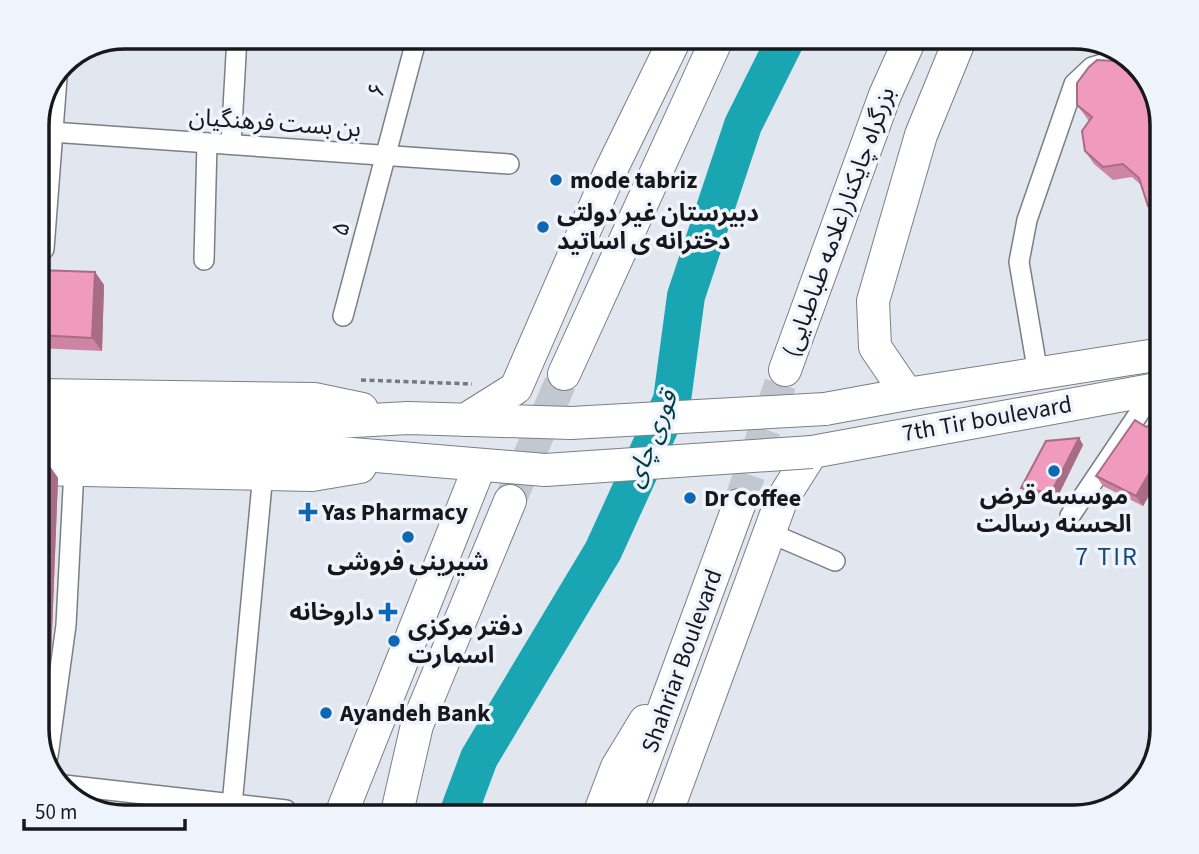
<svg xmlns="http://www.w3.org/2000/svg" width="1199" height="854" viewBox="0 0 1199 854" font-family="'Source Sans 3','Noto Sans Arabic',sans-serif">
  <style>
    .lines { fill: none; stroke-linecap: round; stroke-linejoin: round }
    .river { stroke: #19a6b2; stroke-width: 38 }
    .trunk-tunnel { stroke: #c3c7cf; stroke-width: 32; stroke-dasharray: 32 16; stroke-linecap: butt }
    .minor-casing { stroke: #7a7f87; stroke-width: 22 }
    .trunk-casing { stroke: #7a7f87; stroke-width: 34 }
    .path { stroke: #75797e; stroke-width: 3.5; stroke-dasharray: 5 3.5; stroke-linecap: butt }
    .minor { stroke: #fff; stroke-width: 19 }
    .trunk { stroke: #fff; stroke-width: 32 }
    .trunk-bridge-casing { stroke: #7a7f87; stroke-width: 34; stroke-linecap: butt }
    .trunk-bridge { stroke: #fff; stroke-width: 32 }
    .wall { fill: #ce85a3 }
    .shaded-wall { fill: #a86c85 }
    .building { fill: #f09bbe; stroke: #a86c85; stroke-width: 2 }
    .poi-dot { fill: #0e67b4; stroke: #eef3fc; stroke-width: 2.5 }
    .labels { text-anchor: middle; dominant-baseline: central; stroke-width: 7; stroke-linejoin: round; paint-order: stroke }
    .street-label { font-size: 24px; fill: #16181b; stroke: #eef3fc }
    .poi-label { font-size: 24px; font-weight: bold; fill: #16181b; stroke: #eef3fc; text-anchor: start }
    .water-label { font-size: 26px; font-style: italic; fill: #003c41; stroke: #eef3fc }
    .neighbourhood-label { font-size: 26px; letter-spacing: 2px; fill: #15487b; stroke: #eef3fc }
    .rim { fill: none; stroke: #16181b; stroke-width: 3.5 }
  </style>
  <rect width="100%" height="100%" fill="#e1e6ef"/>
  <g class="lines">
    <path class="river" d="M457 817 479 758 603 551 672 400 686 296 743 125 787 37"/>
    <g class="trunk-tunnel">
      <path d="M510 501 564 374"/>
      <path d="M739 505 785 370"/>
    </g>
    <defs>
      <g id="minor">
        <path d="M37 131 509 164"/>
        <path d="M231 144 237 37"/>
        <path d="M44 249 57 78"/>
        <path d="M204 260 207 143"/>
        <path d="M343 316 417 37"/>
        <path d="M1038 374 1019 262 1027 220 1074 84 1092 67 1102 64"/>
        <path d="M1070 516 1156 388"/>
        <path d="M770 533 835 561"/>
        <path d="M48 756 66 625 74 469"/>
        <path d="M64 785 286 810"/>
        <path d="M232 805 263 473"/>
      </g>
      <g id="trunk">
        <path d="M785 370 885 95 911 37"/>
        <path d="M564 374 718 37"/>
        <path d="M907 394 875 347 873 301 921 135 961 37"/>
        <path d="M37 395 314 399 362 409"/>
        <path d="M825 409 907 394 1162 354"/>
        <path d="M37 420 282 425 408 418 571 423"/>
        <path d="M465 420 516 388 610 172 676 37"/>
        <path d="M37 444 280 448 545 470"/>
        <path d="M37 469 312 475 360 467"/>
        <path d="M340 817 480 465"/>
        <path d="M396 817 417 725 510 501"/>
        <path d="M598 817 617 767 645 721"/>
        <path d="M624 817 739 505"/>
        <path d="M665 817 781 501 812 452 1162 388"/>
      </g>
    </defs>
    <use href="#minor" class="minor-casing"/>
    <use href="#trunk" class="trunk-casing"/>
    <path class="path" d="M361 380 472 384"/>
    <use href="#minor" class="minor"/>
    <use href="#trunk" class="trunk"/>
    <defs>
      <g id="trunk-bridge">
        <path d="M571 423 825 409"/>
        <path d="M545 470 812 452"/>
      </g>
    </defs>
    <use href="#trunk-bridge" class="trunk-bridge-casing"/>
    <use href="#trunk-bridge" class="trunk-bridge"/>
  </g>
  <g class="wall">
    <path d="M1077 105 1162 124V217L1157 219 1148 206 1141 185 1132 177 1113 180 1094 164 1085 151 1089 121Z"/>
    <path d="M37 270 95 272 104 285 102 351 37 348Z"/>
    <path d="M1162 421V473L1143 506 1103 486 1096 476 1146 427Z"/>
    <path d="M1079 438 1083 445 1056 500 1026 495 1021 488Z"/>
    <path d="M37 464 49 465 58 478 51 658 37 657Z"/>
  </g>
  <g class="shaded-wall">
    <path d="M95 272 104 285 102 351 92 338Z"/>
    <path d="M1079 438 1083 445 1056 500 1051 493Z"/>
    <path d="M1162 451V473L1143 506 1136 496Z"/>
    <path d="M49 465 58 478 51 658 42 645Z"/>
  </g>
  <g class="building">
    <path d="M1097 60 1115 61 1136 75 1143 74 1153 85 1162 124V201L1148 206 1139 178 1123 164 1103 167 1085 151 1082 131 1092 117 1077 105V83L1089 67Z"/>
    <path d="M37 270 95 272 92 338 37 335Z"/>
    <path d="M1135 420 1146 427 1162 421V451L1136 496 1096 476Z"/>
    <path d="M1079 438 1051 493 1021 488 1046 441Z"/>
    <path d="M37 464 49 465 42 645H37Z"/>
  </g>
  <g class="poi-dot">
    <circle cx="556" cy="180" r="7"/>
    <circle cx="543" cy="227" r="7"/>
    <circle cx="1054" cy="471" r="7"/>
    <circle cx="690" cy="498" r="7"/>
    <path d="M304.5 501.5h7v7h7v7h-7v7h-7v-7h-7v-7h7z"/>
    <circle cx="408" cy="537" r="7"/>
    <path d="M384.5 601.5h7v7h7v7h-7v7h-7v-7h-7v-7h7z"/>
    <circle cx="394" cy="641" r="7"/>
    <circle cx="326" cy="713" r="7"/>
  </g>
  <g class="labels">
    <g class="street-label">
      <text transform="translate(377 90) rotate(-75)">۶</text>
      <text transform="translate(275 123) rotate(4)">بن بست فرهنگیان</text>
      <text transform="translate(839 222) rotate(-70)">بزرگراه چایکنار(علامه طباطبایی)</text>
      <text transform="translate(341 229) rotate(-75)">۵</text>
      <text transform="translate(987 419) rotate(-10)">7th Tir boulevard</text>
      <text transform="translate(682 661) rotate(-70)">Shahriar Boulevard</text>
    </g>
    <g class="poi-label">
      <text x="570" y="180">mode tabriz</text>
      <text x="557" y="213">دبیرستان غیر دولتی<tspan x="557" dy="28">دخترانه ی اساتید</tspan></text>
      <text x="1054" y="496" text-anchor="middle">موسسه قرض<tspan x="1054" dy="28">الحسنه رسالت</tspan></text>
      <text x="704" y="498">Dr Coffee</text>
      <text x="322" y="512">Yas Pharmacy</text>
      <text x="408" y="562" text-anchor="middle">شیرینی فروشی</text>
      <text x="374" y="612" text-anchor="end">داروخانه</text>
      <text x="408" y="627">دفتر مرکزی<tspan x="408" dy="28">اسمارت</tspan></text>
      <text x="340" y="713">Ayandeh Bank</text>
    </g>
    <g class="water-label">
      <text transform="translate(651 439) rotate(-68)">قوری چای</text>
    </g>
    <g class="neighbourhood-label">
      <text x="1107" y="556">7 TIR</text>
    </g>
  </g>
  <path d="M0 0H1199V854H0ZM125 49H1074A76 76 0 0 1 1150 125V729A76 76 0 0 1 1074 805H125A76 76 0 0 1 49 729V125A76 76 0 0 1 125 49Z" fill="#eef3fc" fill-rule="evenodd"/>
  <path class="rim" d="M125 49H1074A76 76 0 0 1 1150 125V729A76 76 0 0 1 1074 805H125A76 76 0 0 1 49 729V125A76 76 0 0 1 125 49Z"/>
  <path d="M24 819v10h161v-10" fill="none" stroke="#16181b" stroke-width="3.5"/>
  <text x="35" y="819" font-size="21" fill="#16181b" stroke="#eef3fc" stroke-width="5" paint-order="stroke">50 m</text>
</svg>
